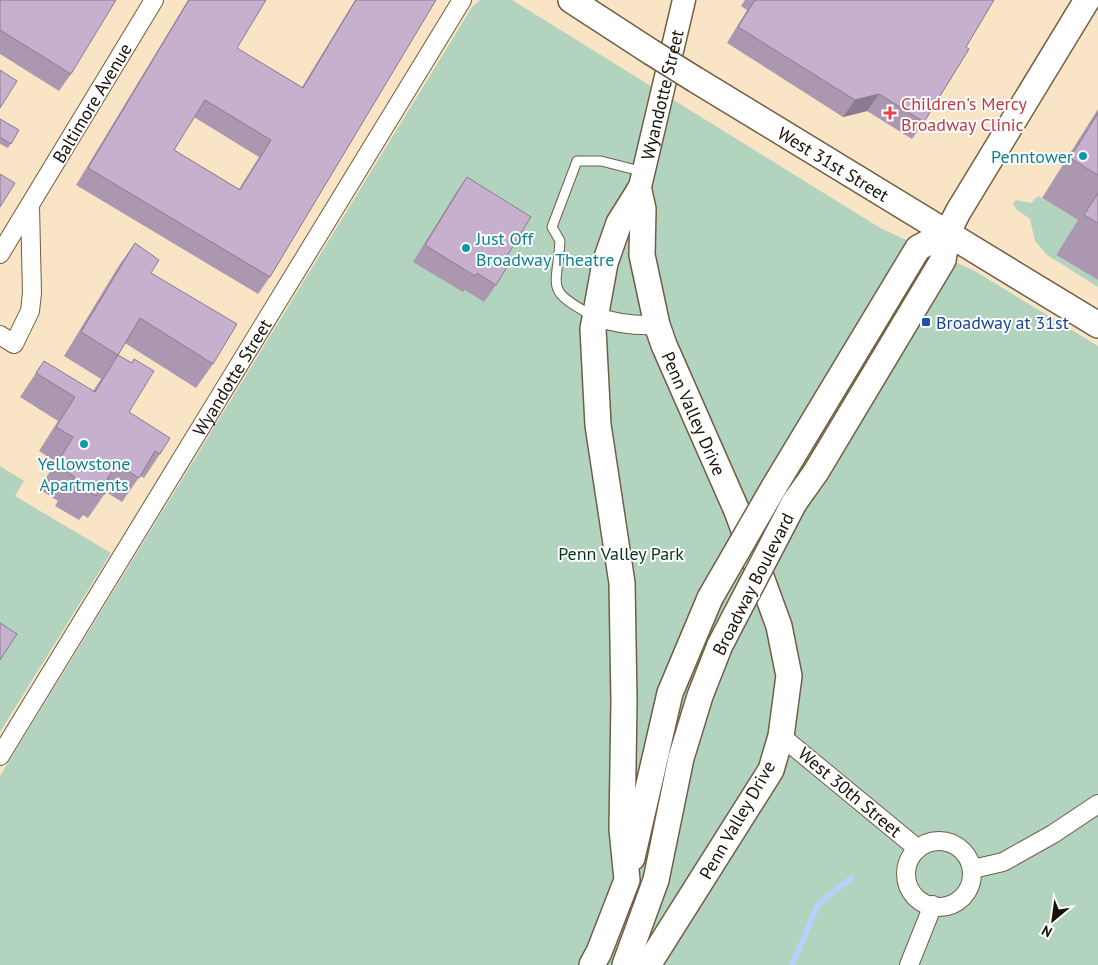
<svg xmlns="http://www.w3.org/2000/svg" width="1098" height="965" viewBox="0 0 1098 965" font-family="'PT Sans',sans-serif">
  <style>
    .green { fill: #b2d4bf }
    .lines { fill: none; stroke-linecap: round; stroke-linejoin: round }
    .stream { stroke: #b8d0fe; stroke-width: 5.5 }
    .service-casing { stroke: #705e42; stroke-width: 11 }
    .minor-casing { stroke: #705e42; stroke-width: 20 }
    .tertiary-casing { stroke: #705e42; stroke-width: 25 }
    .secondary-casing { stroke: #705e42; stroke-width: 28 }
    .service { stroke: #fff; stroke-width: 9 }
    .minor { stroke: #fff; stroke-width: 18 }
    .tertiary { stroke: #fff; stroke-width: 22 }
    .secondary { stroke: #fff; stroke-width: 25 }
    .secondary-bridge-casing { stroke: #705e42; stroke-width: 28; stroke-linecap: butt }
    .secondary-bridge { stroke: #fff; stroke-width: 25 }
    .wall { fill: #ab97b0; fill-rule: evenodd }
    .shaded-wall { fill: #8b7b90 }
    .building { fill: #c7b0cd; stroke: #8b7b90; fill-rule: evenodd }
    .health-dot { fill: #e0444e; stroke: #fff; stroke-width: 2 }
    .culture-dot { fill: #0f9aa8; stroke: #fff; stroke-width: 2 }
    .transit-dot { fill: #1a4fb4; stroke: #fff; stroke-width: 2 }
    .labels { text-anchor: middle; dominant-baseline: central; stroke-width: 4; stroke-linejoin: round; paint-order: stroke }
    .street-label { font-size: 18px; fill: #181106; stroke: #fff }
    .health-label { font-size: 18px; fill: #be3a42; stroke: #fff; text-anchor: start }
    .culture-label { font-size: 18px; fill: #0d838f; stroke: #fff; text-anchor: end }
    .transit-label { font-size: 18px; fill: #164399; stroke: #fff; text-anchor: start }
    .park-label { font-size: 18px; fill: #08331f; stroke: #fff }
  </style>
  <rect width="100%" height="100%" fill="#f9e4c5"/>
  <g class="green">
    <path d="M480 0H512L882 229 973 270 1098 346V965H0V776L472 7Z"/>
    <path d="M1038 196 1078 220 1056 255 1098 280V287L1047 255 1035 241 1030 219 1016 209 1013 204 1016 200 1031 203Z"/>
    <path d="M0 466 24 481 15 496 111 553 0 732Z"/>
  </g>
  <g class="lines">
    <path class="stream" d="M792 965 817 907 826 898 851 878"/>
    <defs>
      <path id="service" d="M593 316C544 289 557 290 560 241L552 227 577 161H601L644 172"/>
      <g id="minor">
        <path d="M0 254 154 0"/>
        <path d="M594 316C616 324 635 326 657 325"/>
        <path d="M0 335 14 344 30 311 32 293 30 206"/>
        <path d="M781 736 918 849"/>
        <path id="s1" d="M0 756 462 0"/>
        <circle cx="939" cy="874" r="33"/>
        <path d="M973 869 1003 862 1053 834 1098 804"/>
        <path d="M909 965 933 905"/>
      </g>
      <g id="tertiary">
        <path id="s2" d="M639 191 684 0"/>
      </g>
      <g id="secondary">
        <path d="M571 0 651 52"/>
        <path id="s3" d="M696 80 1098 325"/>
        <path id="s4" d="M639 191 643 209 642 255 657 325 664 345 737 511 779 626 789 676 781 736 771 770 648 965"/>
        <path d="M774 487 918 248 948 232"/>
        <path d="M794 503 816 472 943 260 948 232 958 212 1087 0"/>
        <path d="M632 858 670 693 710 598"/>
        <path d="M592 965 599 952 627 880 622 829 624 701 622 583 598 425 593 329 605 263 619 223 639 191"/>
        <path d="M625 965 656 880 681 758 700 696 720 645"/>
      </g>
    </defs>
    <use href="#service" class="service-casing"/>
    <use href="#minor" class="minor-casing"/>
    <use href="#tertiary" class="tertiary-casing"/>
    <use href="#secondary" class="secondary-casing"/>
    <use href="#service" class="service"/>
    <use href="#minor" class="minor"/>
    <use href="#tertiary" class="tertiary"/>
    <use href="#secondary" class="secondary"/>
    <defs>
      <g id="secondary-bridge">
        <path d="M651 52 696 80"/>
        <path d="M710 598 774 487"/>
        <path d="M720 645 794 503"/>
      </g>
    </defs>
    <use href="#secondary-bridge" class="secondary-bridge-casing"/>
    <use href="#secondary-bridge" class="secondary-bridge"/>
  </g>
  <g class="wall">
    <path d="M0 0 71 74 59 91 0 54Z"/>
    <path d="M188 0H266L237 48 302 87 355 0H436L270 277 258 294 76 185ZM194 117 259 157 239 189 174 150Z"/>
    <path d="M745 0H994L966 47 924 122 912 139 867 111 843 117 727 43 747 10 741 6Z"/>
    <path d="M1098 109V280L1056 255 1078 220 1042 198Z"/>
    <path d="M0 119 19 130 8 148 0 144Z"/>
    <path d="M467 177 502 264 496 285 484 302 465 290 463 292 413 262 455 194Z"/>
    <path d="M135 243 151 273 213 364 196 388 125 343 118 355 131 363 134 359 129 412 160 454 144 478 140 476 122 502 106 492 88 518 83 515 79 520 55 506 58 501 39 489 56 462 39 451 58 421 20 397 44 361 93 391 101 379 64 356 118 267Z"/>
  </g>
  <path class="shaded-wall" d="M879 94 867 111 843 117 855 100Z"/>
  <g class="building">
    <path d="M0 0H116L71 74 0 30Z"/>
    <path d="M189 0H266L237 48 303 88 356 0H436L270 277 88 168ZM205 100 271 140 240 190 174 150Z"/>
    <path d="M755 0H994L966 47 969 49 924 122 879 94 855 100 738 27Z"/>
    <path d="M0 70 17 81 0 108Z"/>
    <path d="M1098 113V175L1070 158Z"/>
    <path d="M0 119 19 130 11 144 0 137Z"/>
    <path d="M0 174 15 183 0 207Z"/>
    <path d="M467 177 531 217 502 264 507 267 496 285 477 273 475 276 425 245Z"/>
    <path d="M1098 193V223L1084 215Z"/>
    <path d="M135 243 159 260 151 273 237 324 213 364 140 318 118 355 81 332Z"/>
    <path d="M118 355 132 363 134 359 154 371 129 412 170 438 160 454 155 451 139 478 117 464 107 479 112 482 105 494 99 491 96 496 72 482 75 477 56 465 73 437 56 427 75 397 36 373 44 361 95 392Z"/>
    <path d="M0 623 17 634 0 660Z"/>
  </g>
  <path class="health-dot" d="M887.5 105.5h5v5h5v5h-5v5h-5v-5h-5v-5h5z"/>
  <g class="culture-dot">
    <circle cx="1083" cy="156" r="5"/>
    <circle cx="466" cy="248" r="5"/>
    <circle cx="84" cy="444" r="5"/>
  </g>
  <rect class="transit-dot" x="921" y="317" width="10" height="10" rx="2.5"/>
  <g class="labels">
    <g class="street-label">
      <text stroke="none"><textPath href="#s2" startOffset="99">Wyandotte Street</textPath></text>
      <text transform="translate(92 103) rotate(-59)">Baltimore Avenue</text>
      <text stroke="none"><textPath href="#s3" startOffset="161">West 31st Street</textPath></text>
      <text stroke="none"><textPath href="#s1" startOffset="444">Wyandotte Street</textPath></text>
      <text stroke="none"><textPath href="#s4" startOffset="232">Penn Valley Drive</textPath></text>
      <text transform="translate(753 584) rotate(-63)">Broadway Boulevard</text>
      <text transform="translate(850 792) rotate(40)">West 30th Street</text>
      <text transform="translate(737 820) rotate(-60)">Penn Valley Drive</text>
    </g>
    <g class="health-label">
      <text x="901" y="103">Children's Mercy<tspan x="901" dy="21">Broadway Clinic</tspan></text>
    </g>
    <g class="culture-label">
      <text x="1073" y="156">Penntower</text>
      <text x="476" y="238" text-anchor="start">Just Off<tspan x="476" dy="21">Broadway Theatre</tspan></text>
      <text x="84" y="463" text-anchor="middle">Yellowstone<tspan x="84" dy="21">Apartments</tspan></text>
    </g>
    <g class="transit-label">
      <text x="936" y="322">Broadway at 31st</text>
    </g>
    <g class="park-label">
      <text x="621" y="553">Penn Valley Park</text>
    </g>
  </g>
  <g transform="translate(1053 920) rotate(209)" stroke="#ffffff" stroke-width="4" paint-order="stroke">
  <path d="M0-4L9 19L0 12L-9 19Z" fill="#181106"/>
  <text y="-8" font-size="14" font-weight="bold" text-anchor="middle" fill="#181106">N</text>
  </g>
</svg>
